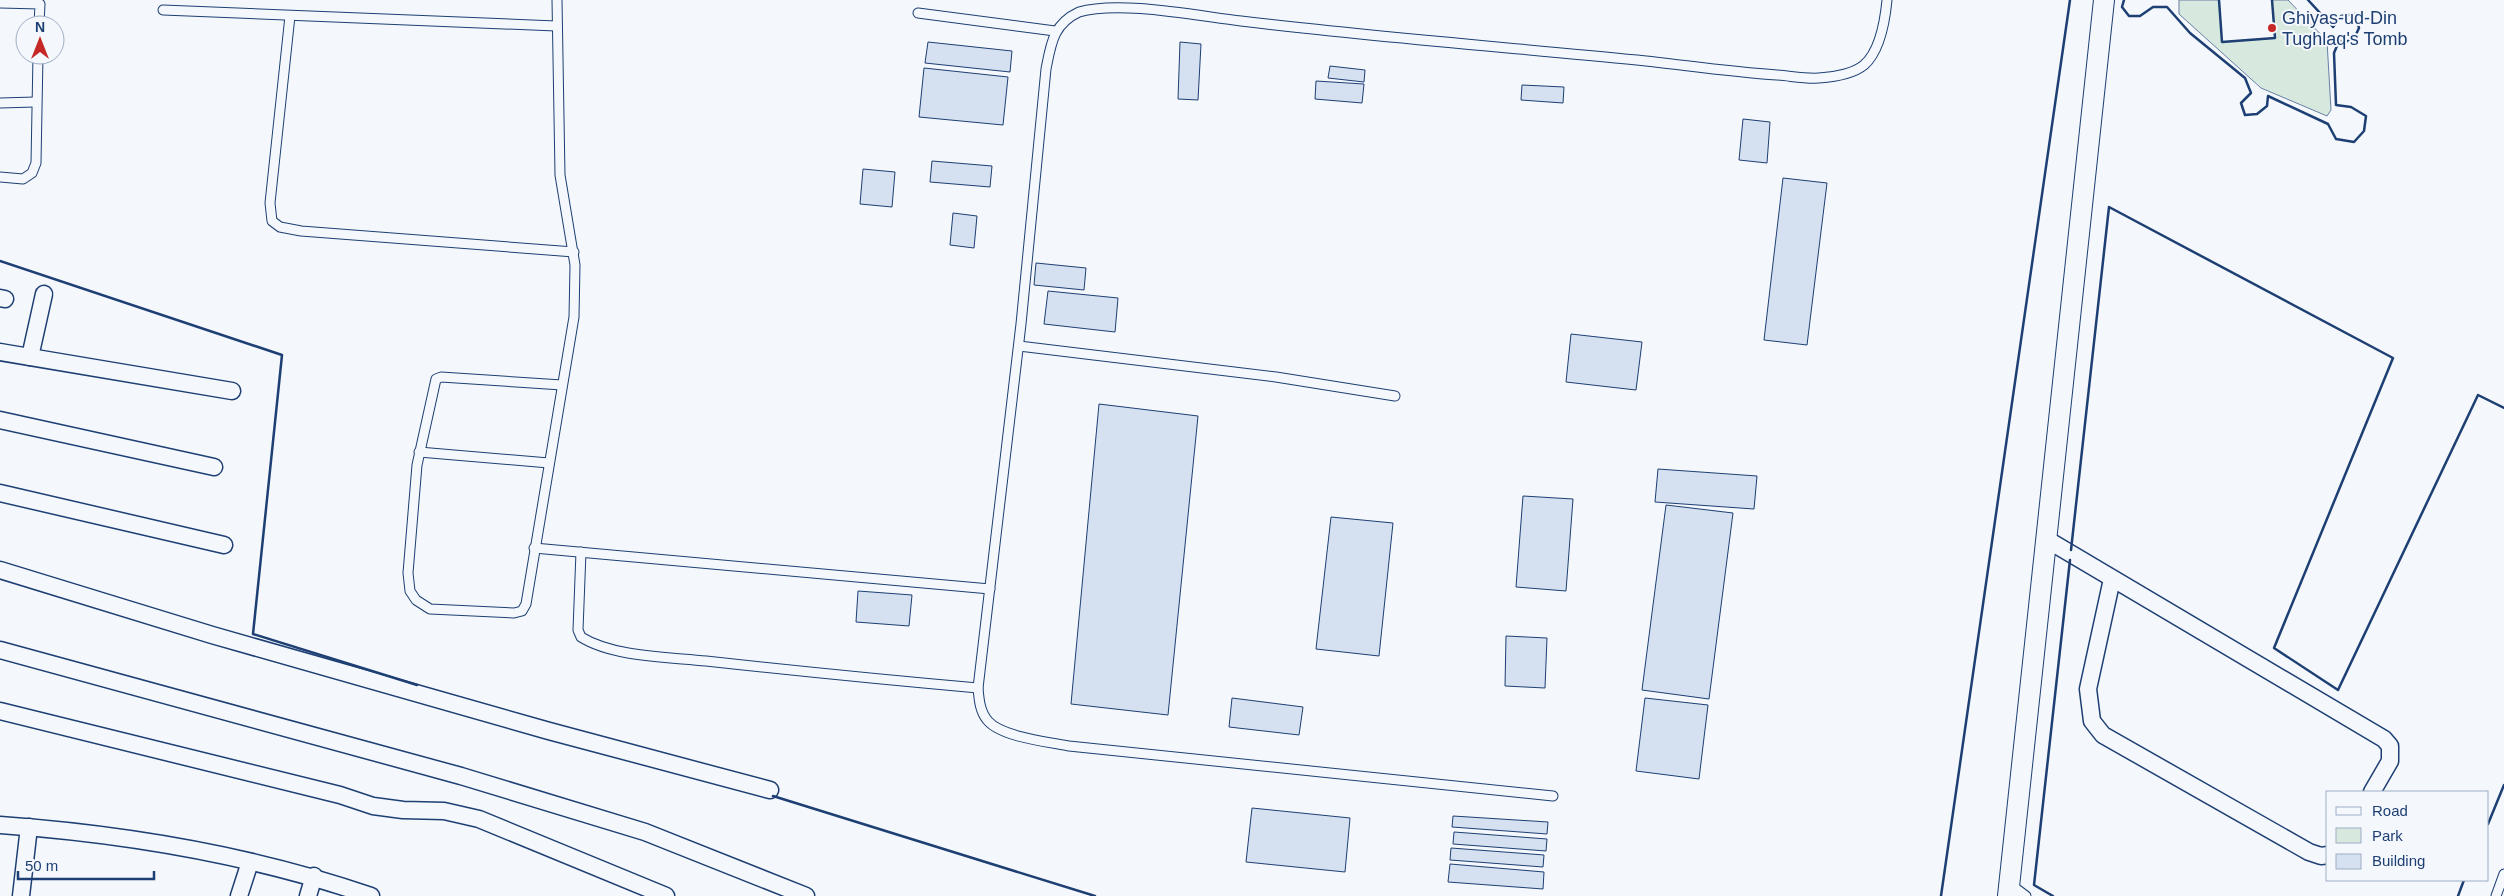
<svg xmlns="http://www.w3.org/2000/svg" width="2504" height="896" viewBox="0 0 2504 896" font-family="Helvetica,sans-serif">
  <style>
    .green { fill: #d7e8df; stroke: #687fa3 }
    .building { fill: #d5e0f0; stroke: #1d3f73 }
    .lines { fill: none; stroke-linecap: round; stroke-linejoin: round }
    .service-casing { stroke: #1d3f73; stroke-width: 11 }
    .minor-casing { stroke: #1d3f73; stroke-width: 19 }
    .tertiary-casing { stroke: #1d3f73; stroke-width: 22 }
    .service { stroke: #f4f7fb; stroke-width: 9 }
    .minor { stroke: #f4f7fb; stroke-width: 16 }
    .tertiary { stroke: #f4f7fb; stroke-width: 20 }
    .wall { stroke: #1d3f73; stroke-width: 2.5 }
    .poi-dot { fill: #c62828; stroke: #f4f7fb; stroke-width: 2 }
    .labels { text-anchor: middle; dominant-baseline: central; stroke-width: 4; stroke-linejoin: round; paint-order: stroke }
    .poi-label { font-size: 18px; fill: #1d3f73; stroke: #f4f7fb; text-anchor: start }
  </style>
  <rect width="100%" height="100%" fill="#f4f7fb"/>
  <path class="green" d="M2179 0H2219L2222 42 2275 38 2272 0H2288L2327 41 2331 110 2327 116 2261 88 2179 14Z"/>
  <g class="building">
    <path d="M928 42 1012 51 1010 72 925 63Z"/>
    <path d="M1180 42 1201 44 1198 100 1178 99Z"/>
    <path d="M1330 66 1365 70 1364 82 1328 78Z"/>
    <path d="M924 68 1008 77 1003 125 919 117Z"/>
    <path d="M1316 81 1364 84 1362 103 1315 99Z"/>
    <path d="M1522 85 1564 87 1563 103 1521 100Z"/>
    <path d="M1743 119 1770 122 1767 163 1739 160Z"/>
    <path d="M932 161 992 166 990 187 930 182Z"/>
    <path d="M863 169 895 172 892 207 860 204Z"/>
    <path d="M1783 178 1827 183 1807 345 1764 340Z"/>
    <path d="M953 213 977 216 974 248 950 245Z"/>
    <path d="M1036 263 1086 268 1084 290 1034 285Z"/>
    <path d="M1048 291 1118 298 1115 332 1044 324Z"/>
    <path d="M1571 334 1642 342 1636 390 1566 382Z"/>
    <path d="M1099 404 1198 416 1168 715 1071 704Z"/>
    <path d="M1658 469 1757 476 1754 509 1655 502Z"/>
    <path d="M1523 496 1573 499 1566 591 1516 587Z"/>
    <path d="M1666 505 1733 513 1709 699 1642 690Z"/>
    <path d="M1331 517 1393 523 1379 656 1316 649Z"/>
    <path d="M858 591 912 595 909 626 856 622Z"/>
    <path d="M1506 636 1547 638 1545 688 1505 686Z"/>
    <path d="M1232 698 1303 707 1299 735 1229 727Z"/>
    <path d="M1645 698 1708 705 1699 779 1636 771Z"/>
    <path d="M1252 808 1350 818 1345 872 1246 862Z"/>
    <path d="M1453 816 1548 822 1547 834 1452 827Z"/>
    <path d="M1454 832 1547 839 1546 851 1453 844Z"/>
    <path d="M1451 848 1544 855 1543 867 1450 860Z"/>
    <path d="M1450 864 1544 872 1543 889 1448 882Z"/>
  </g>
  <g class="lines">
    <defs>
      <g id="service">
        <path d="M557 0 560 175 575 265 574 317 526 604 522 611 514 613 430 609 416 600 410 591 408 573 417 465 436 379 441 377 562 385"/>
        <path d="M0 3 40 4 39 25"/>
        <path d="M163 10 556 26"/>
        <path d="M918 13 1055 31"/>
        <path d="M290 16 270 203 272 221 280 227 301 231 574 252"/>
        <path d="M0 103 35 102"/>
        <path d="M0 177 23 179 32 173 36 163 38 55"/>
        <path d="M1019 346 1276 377 1395 396"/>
        <path d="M419 452 549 463"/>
        <path d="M534 548 990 589"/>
        <path d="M581 552 578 630 581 637C613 657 668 657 706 661 797 671 887 680 978 688"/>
        <path d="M1553 796 1069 746C1048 742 1002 737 988 721 980 712 979 700 978 688L1021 324 1046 69C1051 44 1053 24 1079 12 1119 0 1198 16 1241 21 1373 37 1505 47 1637 60 1684 65 1730 72 1777 75 1791 76 1805 79 1819 78 1833 77 1853 74 1864 65 1880 51 1885 21 1887 0"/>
        <path d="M2010 884 2026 896"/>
        <path d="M2496 896 2504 874"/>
      </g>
      <g id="minor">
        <path d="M0 298 5 299"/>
        <path d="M0 352 232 391"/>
        <path d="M30 357 44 294"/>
        <path d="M0 420 214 467"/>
        <path d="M0 493 224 545"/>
        <path d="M2046 539 2384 739 2390 746V761L2372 792"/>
        <path d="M0 570 212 635 549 731 770 790"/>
        <path d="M2112 579 2088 689 2092 721 2103 735 2309 852 2321 856 2328 855"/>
        <path d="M0 650 461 776 645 832 806 896"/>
        <path d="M0 711 340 795 373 806 403 810 444 811 479 819 666 896"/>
        <path d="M0 825C125 834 252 855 371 896"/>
        <path d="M21 896 29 827"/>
        <path d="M239 896 250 862"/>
        <path d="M308 896 314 876"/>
      </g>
      <path id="tertiary" d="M2008 896 2104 0"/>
    </defs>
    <use href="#service" class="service-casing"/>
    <use href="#minor" class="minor-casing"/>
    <use href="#tertiary" class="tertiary-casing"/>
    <use href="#service" class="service"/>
    <use href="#minor" class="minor"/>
    <use href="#tertiary" class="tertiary"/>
    <g class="wall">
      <path d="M2124 0 2122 7 2129 16H2140L2153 7H2167L2190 33 2245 78 2251 93 2241 103 2245 115 2257 114 2267 106 2268 96 2328 124 2336 139 2354 142 2364 131 2366 116 2351 107 2336 105 2334 53 2339 41H2353L2359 28 2355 14 2341 16 2333 27 2308 0"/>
      <path d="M2219 0 2222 42 2275 38 2272 0"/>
      <path d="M0 261 282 355 253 634 417 685"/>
      <path d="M2071 550 2109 207 2393 358 2274 648 2338 690 2478 395 2504 408"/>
      <path d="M773 796 1095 896"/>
      <path d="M2488 824 2504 785"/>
      <path d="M1941 896 2070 0"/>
      <path d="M2053 896 2034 885 2070 560"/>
      <path d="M2458 896 2464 880"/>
    </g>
  </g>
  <circle class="poi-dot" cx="2272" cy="28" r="5"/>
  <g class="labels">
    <g class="poi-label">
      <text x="2282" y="18">Ghiyas-ud-Din<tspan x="2282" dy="21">Tughlaq's Tomb</tspan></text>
    </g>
  </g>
  <rect x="2326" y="791" width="162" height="90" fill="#f4f7fb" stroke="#9eadc5"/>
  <rect x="2336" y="807" width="25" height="8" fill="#f4f7fb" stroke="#9eadc5"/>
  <text x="2372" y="816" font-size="15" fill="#1d3f73">Road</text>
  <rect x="2336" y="828" width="25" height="15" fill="#d7e8df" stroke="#9eadc5"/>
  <text x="2372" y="841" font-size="15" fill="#1d3f73">Park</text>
  <rect x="2336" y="854" width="25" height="15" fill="#d5e0f0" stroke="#9eadc5"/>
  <text x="2372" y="866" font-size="15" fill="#1d3f73">Building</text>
  <g transform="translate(40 40)"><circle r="24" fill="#f4f7fb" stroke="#9eadc5"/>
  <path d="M0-4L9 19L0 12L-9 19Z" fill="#c62828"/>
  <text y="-8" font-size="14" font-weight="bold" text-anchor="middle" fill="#1d3f73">N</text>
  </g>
  <path d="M18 871v8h136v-8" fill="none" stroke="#1d3f73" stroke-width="2.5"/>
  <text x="25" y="871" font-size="15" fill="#1d3f73" stroke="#f4f7fb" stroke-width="4" paint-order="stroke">50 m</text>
</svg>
